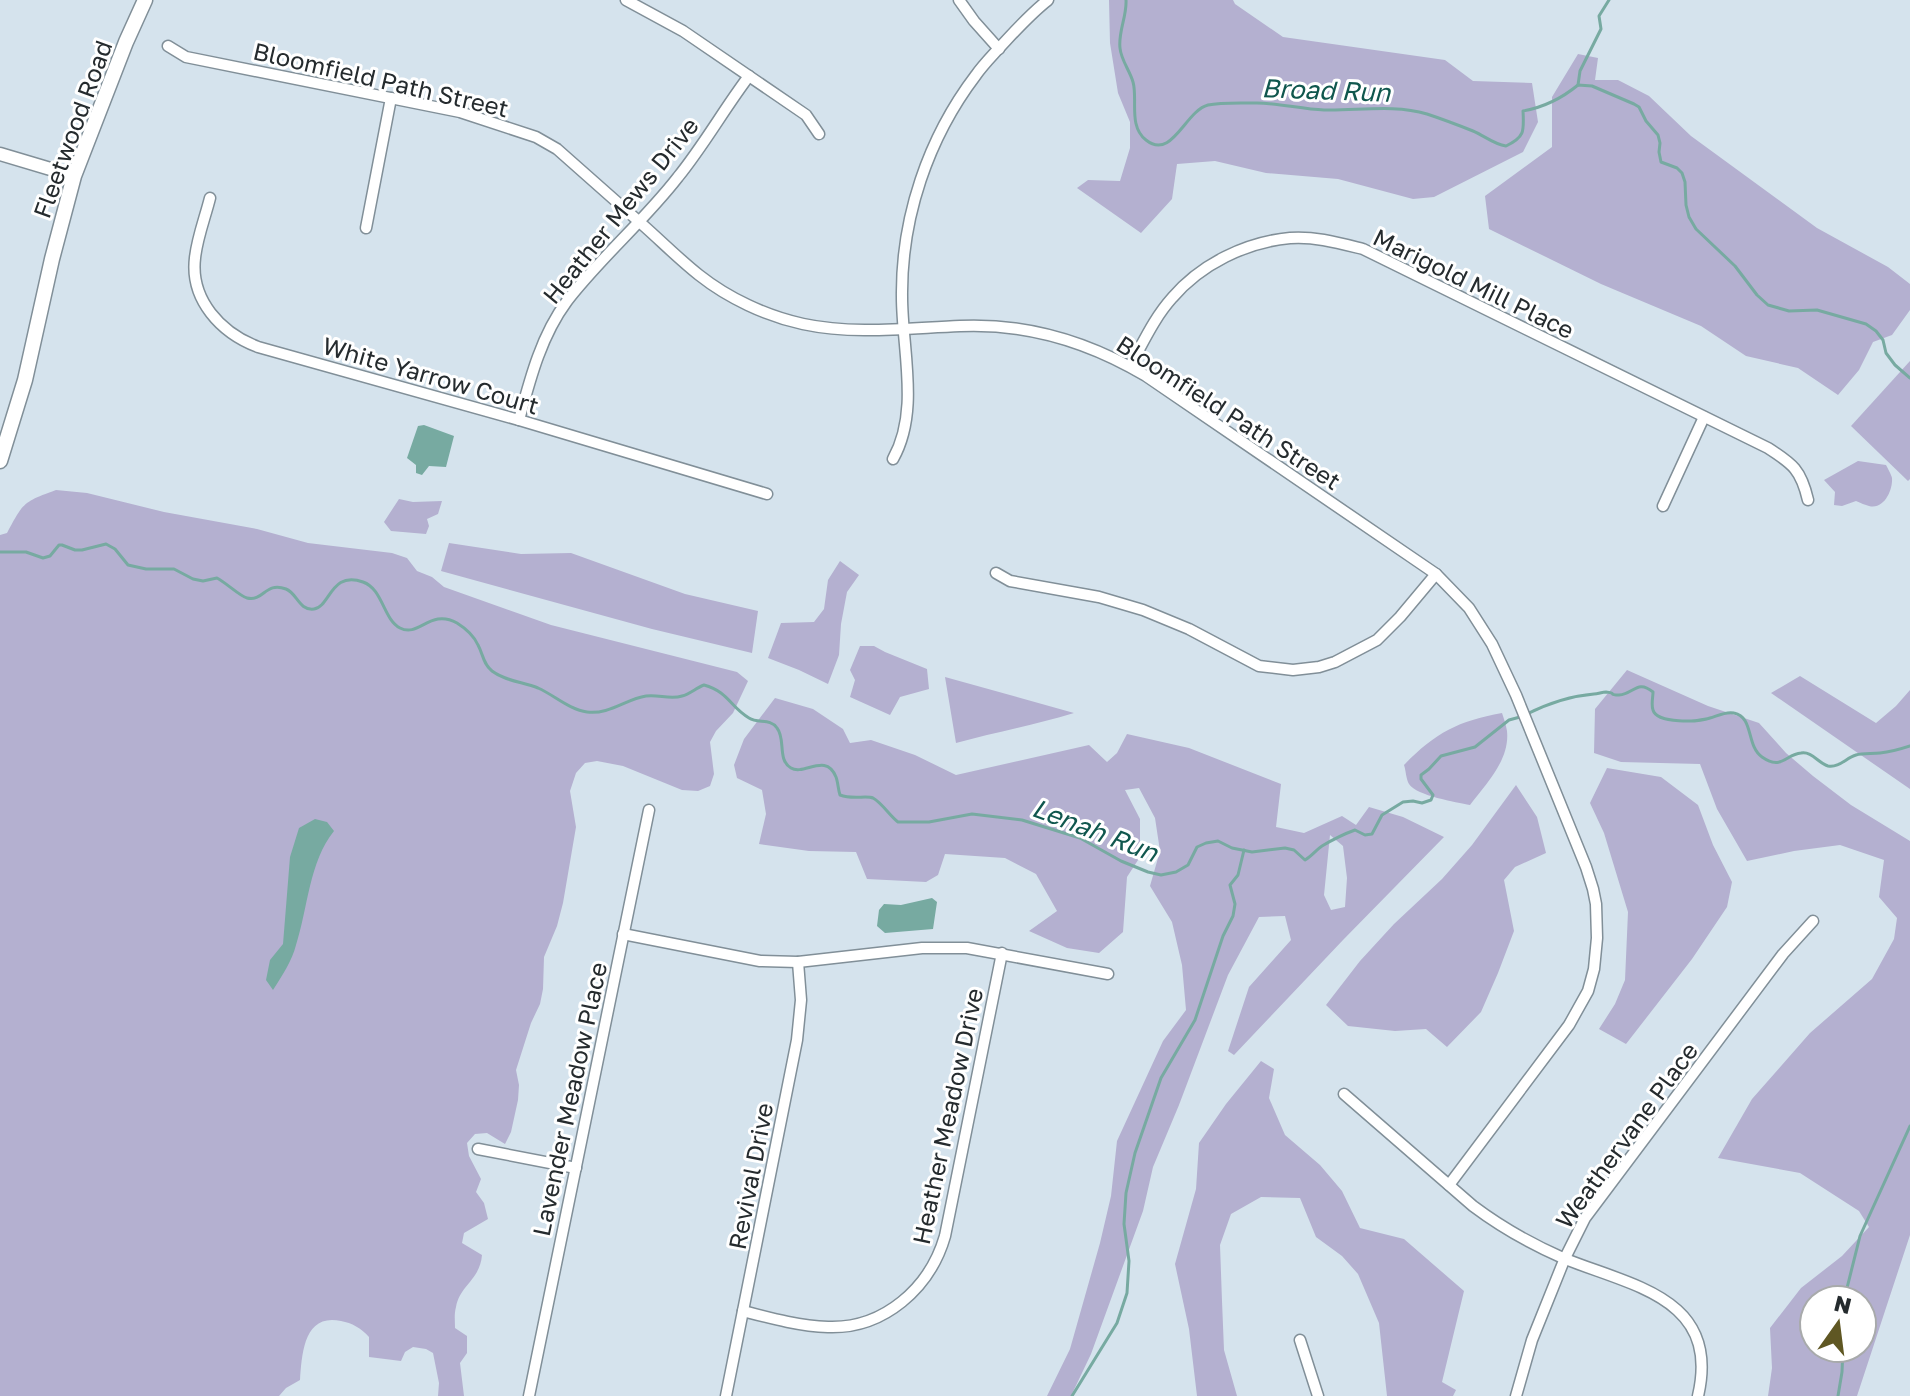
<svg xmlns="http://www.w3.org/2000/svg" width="1910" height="1396" viewBox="0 0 1910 1396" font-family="'Golos Text',sans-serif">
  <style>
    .green { fill: #b4b0d0; fill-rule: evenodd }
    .water { fill: #77aaa1 }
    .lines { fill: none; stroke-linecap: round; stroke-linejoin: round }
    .stream { stroke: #77aaa1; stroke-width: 3 }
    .minor-casing { stroke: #818f98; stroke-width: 13 }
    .tertiary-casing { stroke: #818f98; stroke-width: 15 }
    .secondary-casing { stroke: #818f98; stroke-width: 17 }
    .minor { stroke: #fff; stroke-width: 10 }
    .tertiary { stroke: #fff; stroke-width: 12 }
    .secondary { stroke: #fff; stroke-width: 14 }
    .labels { text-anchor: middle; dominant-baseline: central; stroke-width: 6; stroke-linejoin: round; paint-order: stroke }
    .street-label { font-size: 24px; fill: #252b2e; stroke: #fff }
    .water-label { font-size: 26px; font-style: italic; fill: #10574e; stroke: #fff }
  </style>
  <rect width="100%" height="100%" fill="#d5e3ed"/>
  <g class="green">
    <path d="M1109 0H1233L1235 4 1283 37 1445 60 1473 81 1532 83 1538 122 1523 152 1434 197 1413 199 1338 179 1266 173 1215 161 1177 164 1172 199 1141 233 1077 188 1088 180 1120 181 1130 148V122L1118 93 1110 43Z"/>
    <path d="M1578 54 1598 58 1595 80H1618L1649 96 1691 136 1817 228 1888 267 1910 284V310L1892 335 1873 342 1859 370 1838 395 1798 368 1746 356 1701 326 1601 284 1489 229 1485 196 1552 147V97Z"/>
    <path d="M1910 361V479L1908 481 1851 426Z"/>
    <path d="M1858 461 1886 465C1887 467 1892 476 1892 478 1893 490 1884 510 1869 506 1865 505 1861 503 1856 501L1842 506 1834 505 1835 492 1824 480Z"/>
    <path d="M56 490 87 493 164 512 257 529 308 543 392 553 407 558 417 571 432 577 444 587 551 625 737 672 748 681 733 713 716 731 710 742 714 774 710 786 698 791 682 790 623 766 597 761 585 763 576 773 570 791 576 827 563 903 557 926 544 957 543 989 540 1004 531 1023 516 1070 519 1085 518 1100 511 1132 505 1144 487 1133 475 1134 467 1143 469 1156 481 1179 476 1192 484 1203 488 1219 464 1233 462 1243 482 1255C480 1280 460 1285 456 1307 454 1314 455 1321 455 1328L467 1336V1353L460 1363 464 1396H438L439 1383 433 1353 426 1349 413 1347 405 1352 401 1361 369 1357V1337C361 1328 352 1323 341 1321 304 1313 302 1353 300 1380L286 1388 279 1396H0V535L7 533C23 503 23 502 56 490Z"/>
    <path d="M399 499 413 502 442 501 438 514 427 519 429 526 426 534 391 531 384 522Z"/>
    <path d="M449 543 521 554 571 553 685 594 758 611 752 653 652 629 441 571Z"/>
    <path d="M840 561 859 575 847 592 841 624 839 655 828 684 799 670 768 658 781 623 814 622 824 609 828 580Z"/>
    <path d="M860 646H874L885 652 927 669 929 689 900 697 890 715 850 697 855 680 850 670Z"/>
    <path d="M1627 670 1708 706 1759 723 1786 753 1813 776 1851 805 1910 841V1235L1857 1396H1768L1772 1368 1770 1328 1801 1288 1842 1256 1869 1227 1859 1211 1800 1173 1718 1158 1752 1099 1810 1033 1872 979 1894 939 1897 918 1879 897 1884 860 1840 845 1794 851 1747 861 1717 809 1700 764 1621 762 1594 753 1595 709ZM1862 1300V1348H1814V1300Z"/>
    <path d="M1800 676 1876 723 1896 706 1910 690V789L1771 693Z"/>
    <path d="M945 677 1074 713C1035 725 995 732 956 743Z"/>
    <path d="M775 698 813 709 843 729 850 743 871 740 915 755 956 775 1089 745 1107 762 1117 753 1127 734 1189 748 1281 784 1276 827 1304 833 1342 816 1356 825 1369 807 1403 817 1444 837 1343 940 1234 1055 1228 1051 1249 987 1291 940 1285 916 1259 917 1228 975 1179 1105 1153 1167 1143 1211 1091 1354 1071 1396H1047L1070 1349 1100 1243 1111 1196 1117 1141 1163 1041 1186 1010 1182 965 1172 922 1150 886 1160 851 1155 818 1139 788 1125 790 1140 819V857L1127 877 1123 932 1099 953 1067 948 1029 931 1057 911 1036 874 1005 858 945 854 938 875 926 882 867 879 856 852 809 851 759 844 766 814 762 790 737 778 734 765 744 739ZM1330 835 1343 846 1347 878 1345 907 1331 910 1324 895Z"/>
    <path d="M1502 713C1504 719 1506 725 1507 731 1510 760 1486 784 1470 805 1456 802 1417 796 1409 784 1406 779 1406 771 1404 765 1435 733 1458 721 1502 713Z"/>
    <path d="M1607 768 1661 777 1698 805 1713 845 1732 882 1727 907 1692 959 1626 1044 1599 1029 1615 1004 1625 980 1628 912 1604 833 1590 803Z"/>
    <path d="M1516 785 1537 817 1546 853 1515 867 1504 880 1514 931 1498 973 1481 1012 1447 1047 1426 1029 1395 1031 1348 1026 1326 1005 1360 961 1394 924 1442 879 1472 845Z"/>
    <path d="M1261 1061 1274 1069 1269 1098 1285 1135 1320 1165 1342 1191 1360 1228 1404 1239 1464 1291 1442 1382 1456 1390 1453 1396H1387L1379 1323 1358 1274 1342 1256 1316 1237 1300 1198 1261 1197 1231 1214 1220 1245 1222 1301 1224 1350 1237 1396H1197L1189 1329 1175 1264 1196 1189 1199 1143 1226 1104Z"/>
  </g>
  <g class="water">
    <path d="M424 425 454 436 446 467 429 466 422 475 416 473V465L407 458 418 426Z"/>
    <path d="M315 819 327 822 334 831C309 862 308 908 296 945 292 961 282 976 273 990L266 980 270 960 283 944 290 857 299 828Z"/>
    <path d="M932 898 937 902 933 929 885 933 877 926 879 910 884 904 901 905Z"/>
  </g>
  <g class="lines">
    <g class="stream">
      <path d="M1126 0C1127 16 1118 32 1120 48 1121 60 1130 71 1133 82 1138 99 1128 126 1146 140 1172 161 1185 111 1208 105 1221 102 1243 103 1257 103 1279 103 1301 109 1324 110 1357 111 1394 104 1427 114 1442 119 1458 125 1473 131 1485 136 1493 144 1506 146 1525 137 1524 131 1523 111 1545 107 1561 99 1578 85L1592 86 1634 104 1639 107 1646 121 1658 135 1660 143 1659 152 1661 162 1677 168 1682 173 1685 182 1686 205 1689 217 1696 229 1735 266 1757 295 1768 305 1789 311 1817 310 1866 324 1876 331 1883 340 1886 353 1895 365 1910 378"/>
      <path d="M1578 85 1580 71 1601 29 1599 16 1609 0"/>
      <path d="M0 552H26L43 558 50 556 59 545H62L75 550H82L106 544 115 549 128 565 146 569H174L193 579 203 581 217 578C225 582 241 597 247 598 264 602 265 581 286 589 297 593 299 611 314 609 330 607 331 570 363 582 383 589 383 619 400 628 419 638 430 608 457 623 465 628 474 636 478 645 483 654 483 664 492 671 505 681 523 682 538 688 554 695 570 710 587 712 609 715 626 699 646 696 658 694 670 700 682 696 690 694 696 688 704 685 729 692 730 707 749 718 758 724 770 718 777 728 786 739 777 760 791 768 804 776 826 752 836 777 838 782 838 789 840 795 853 800 866 795 873 798 882 803 890 816 898 822H929L972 814 1022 820 1080 838 1121 861 1148 872 1161 875 1176 872 1188 865 1197 847 1206 843 1218 841 1232 848 1252 852 1285 848 1294 850 1305 860C1312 856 1316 850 1322 846 1332 840 1344 834 1355 830L1365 835 1372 834 1382 815 1403 802 1413 801 1422 803 1431 800 1433 795 1421 779V775L1429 769 1441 756 1475 747 1509 720 1520 717"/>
      <path d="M1527 714C1549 703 1570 696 1594 694 1598 694 1602 692 1606 692 1618 693 1607 695 1619 695 1634 694 1637 679 1653 692 1653 697 1651 705 1653 710 1657 724 1699 722 1710 718 1717 716 1726 711 1734 713 1754 717 1746 746 1762 757 1782 771 1786 754 1801 753 1812 751 1818 763 1828 766 1839 768 1846 758 1856 755 1863 753 1872 754 1880 753 1890 752 1901 749 1910 746"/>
      <path d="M1844 1300 1860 1236 1910 1126"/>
      <path d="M1072 1396 1117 1323 1127 1293 1129 1261 1124 1224 1126 1193 1135 1153 1161 1078 1195 1020 1223 936 1233 916 1235 904 1230 885 1238 875 1244 850"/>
      <path d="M1838 1396 1842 1372 1843 1348"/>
    </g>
    <defs>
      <g id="minor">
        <path d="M626 0 683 31 806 115 819 134"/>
        <path d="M959 0 974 21 999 49"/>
        <path d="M168 46 186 57 460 112 536 137 557 149C586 175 615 200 644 226 662 242 680 260 699 275 728 298 766 316 803 324 854 335 909 328 960 326 1027 323 1089 342 1146 376L1436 574 1469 608 1492 644 1516 695 1586 867 1593 889 1596 904 1597 938 1594 969 1588 991 1569 1025 1449 1185"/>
        <path d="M210 198C205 218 197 238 195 258 190 300 221 333 258 347L519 420 767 494"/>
        <path d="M366 228 391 98"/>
        <path d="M1130 366C1143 343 1154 318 1172 298 1201 264 1246 242 1290 238 1314 236 1339 243 1363 249L1768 448C1793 464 1801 470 1808 500"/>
        <path d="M519 420C530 379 541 336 567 301 601 257 644 221 678 177 704 145 724 109 749 76"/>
        <path d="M893 459C920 411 902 350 902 297 901 218 928 138 976 75 983 65 992 56 1000 47 1015 31 1030 14 1048 0"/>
        <path d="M1663 506 1704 417"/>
        <path d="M996 573 1010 581 1099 597 1143 610 1189 629 1259 666 1293 670 1319 667 1335 662 1377 640 1400 617 1436 574"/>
        <path d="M623 934 760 961 798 962 922 948H967L1108 974"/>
        <path d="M1344 1094 1473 1206C1501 1227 1531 1244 1563 1258 1631 1286 1721 1297 1698 1396"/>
        <path d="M478 1149 576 1168"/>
        <path d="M743 1311C770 1318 799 1326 828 1327 884 1329 930 1288 945 1236L1002 953"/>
        <path d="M1300 1340 1318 1396"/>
        <path d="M529 1396 649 810"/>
        <path d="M726 1396 797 1040 801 1000 798 962"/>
        <path d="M1516 1396 1532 1340 1565 1258 1585 1218 1783 954 1813 921"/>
      </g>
      <path id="tertiary" d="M0 154 74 176"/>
      <path id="secondary" d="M0 461 25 380 52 259 74 176 126 42 145 0"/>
    </defs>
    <use href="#minor" class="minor-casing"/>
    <use href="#tertiary" class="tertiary-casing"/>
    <use href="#secondary" class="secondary-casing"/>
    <use href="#minor" class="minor"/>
    <use href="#tertiary" class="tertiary"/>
    <use href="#secondary" class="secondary"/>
  </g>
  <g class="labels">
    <g class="street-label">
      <text transform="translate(381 79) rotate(13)">Bloomfield Path Street</text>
      <text transform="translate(72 129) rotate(-70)">Fleetwood Road</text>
      <text transform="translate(620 210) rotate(-51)">Heather Mews Drive</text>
      <text transform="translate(1474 283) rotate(26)">Marigold Mill Place</text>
      <text transform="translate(431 375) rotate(16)">White Yarrow Court</text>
      <text transform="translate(1229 412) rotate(33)">Bloomfield Path Street</text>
      <text transform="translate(569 1099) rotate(-78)">Lavender Meadow Place</text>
      <text transform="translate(947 1116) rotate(-78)">Heather Meadow Drive</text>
      <text transform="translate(1626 1135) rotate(-54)">Weathervane Place</text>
      <text transform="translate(750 1176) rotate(-79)">Revival Drive</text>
    </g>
    <g class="water-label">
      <text transform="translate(1326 90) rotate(2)">Broad Run</text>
      <text transform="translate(1095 830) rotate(21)">Lenah Run</text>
    </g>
  </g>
  <g transform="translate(1838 1324) rotate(14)"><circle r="38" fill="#ffffff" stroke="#a8aaab" stroke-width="2"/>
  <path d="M0-6L14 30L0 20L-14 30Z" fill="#5f5723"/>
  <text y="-12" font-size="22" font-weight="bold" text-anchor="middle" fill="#252b2e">N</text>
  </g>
</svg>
